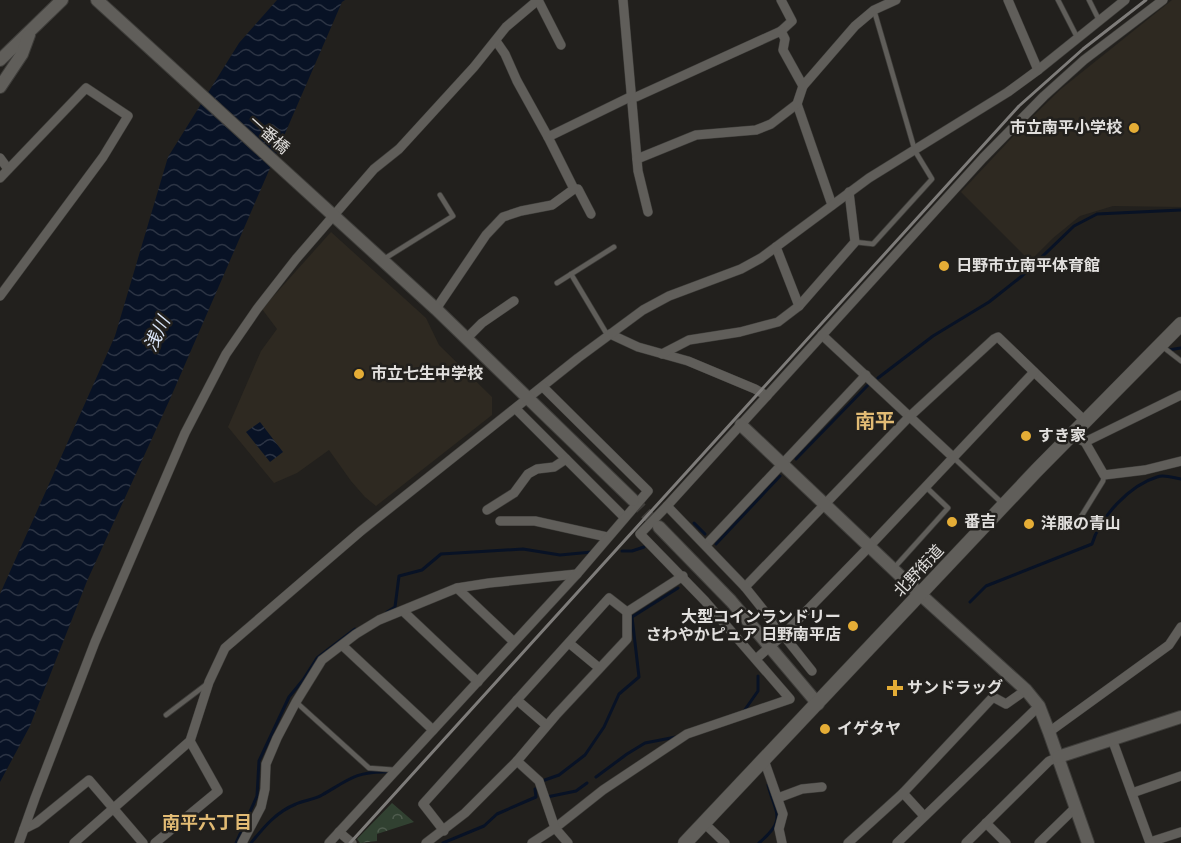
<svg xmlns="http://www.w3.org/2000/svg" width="1181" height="843" viewBox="0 0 1181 843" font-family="Signika,'Noto Sans JP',sans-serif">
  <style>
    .built { fill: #2e2921 }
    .park { fill: url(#park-crowns) }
    .water { fill: url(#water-waves) }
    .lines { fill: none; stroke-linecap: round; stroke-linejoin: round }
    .stream { stroke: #081225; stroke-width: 3 }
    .tertiary-tunnel { stroke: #3f3d3a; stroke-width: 12; stroke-dasharray: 12 6; stroke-linecap: butt }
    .service-casing { stroke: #3e3d3a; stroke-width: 6 }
    .minor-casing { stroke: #3e3d3a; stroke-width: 10 }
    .tertiary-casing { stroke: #3e3d3a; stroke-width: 14 }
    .secondary-casing { stroke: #3e3d3a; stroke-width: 15 }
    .service { stroke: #605e5a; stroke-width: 4.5 }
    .minor { stroke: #605e5a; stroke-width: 9 }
    .tertiary { stroke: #605e5a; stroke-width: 12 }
    .secondary { stroke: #605e5a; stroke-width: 14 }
    .rail { stroke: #7e7c7a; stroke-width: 3 }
    .poi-dot { fill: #e5ad36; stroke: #22201d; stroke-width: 2 }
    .labels { text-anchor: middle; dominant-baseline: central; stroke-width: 5; stroke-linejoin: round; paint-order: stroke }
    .poi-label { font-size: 16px; font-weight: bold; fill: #e1dfdd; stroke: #22201d; text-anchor: start }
    .street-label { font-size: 16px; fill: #e1dfdd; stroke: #22201d }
    .water-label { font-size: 18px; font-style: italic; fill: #dae5f8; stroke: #22201d }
    .neighbourhood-label { font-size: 18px; font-weight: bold; fill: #e2bb74; stroke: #22201d }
    .quarter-label { font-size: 20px; font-weight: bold; fill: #e2bb74; stroke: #22201d }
  </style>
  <defs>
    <pattern id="park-crowns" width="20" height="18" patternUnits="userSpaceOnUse" patternTransform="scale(1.5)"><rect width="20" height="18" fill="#314131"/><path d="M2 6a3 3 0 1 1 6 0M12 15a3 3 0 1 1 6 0" fill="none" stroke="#4f5c4e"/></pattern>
    <pattern id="water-waves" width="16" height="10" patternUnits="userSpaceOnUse" patternTransform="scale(1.5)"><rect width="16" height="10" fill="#081225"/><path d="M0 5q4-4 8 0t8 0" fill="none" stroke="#2c3444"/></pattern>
  </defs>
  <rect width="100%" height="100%" fill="#22201d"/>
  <g class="built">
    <path d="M1172 0H1181V207L1113 206 1080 216 1053 238 1030 261 961 192 1022 127 1061 89Z"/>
    <path d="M331 232 426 318 439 345 492 397V415L376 506 365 497 351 481 329 450 297 473 274 483 228 427 261 351 277 329 262 309Z"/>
  </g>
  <path class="park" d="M392 803 414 822 377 834V841L360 843 357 839Z"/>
  <g class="water">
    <path d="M277 0H345L342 2 170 399 87 581 30 726 0 782V594L115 336 168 157 239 43Z"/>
    <path d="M260 422 283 452 270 462 246 432Z"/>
  </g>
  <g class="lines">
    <g class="stream">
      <path d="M1168 350 1181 348"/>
      <path d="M878 378 933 336 989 302 1022 276 1074 226 1097 214 1181 210"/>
      <path d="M796 459 868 385"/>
      <path d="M694 523 705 534"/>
      <path d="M716 544 780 476"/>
      <path d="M622 551H632L644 547"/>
      <path d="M970 602 986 586 1092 544C1100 517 1130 485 1157 477 1164 474 1174 478 1181 479"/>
      <path d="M387 612 395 607 399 576 422 570 441 554 523 549 560 555 592 552"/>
      <path d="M744 711 758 691V676"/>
      <path d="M596 777 627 754 645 743 676 737"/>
      <path d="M542 781 559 775 585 755 604 727 619 694 639 677 632 617 678 588"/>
      <path d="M547 797 576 791 587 783"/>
      <path d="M236 843 257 796 259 761 289 697 303 680 317 658 355 629"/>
      <path d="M251 843C264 827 276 812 296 804 304 800 314 800 322 795 347 781 356 771 386 772"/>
      <path d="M443 843 484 826 497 814 536 797 535 789"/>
      <path d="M759 843C787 819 776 815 768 785"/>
    </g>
    <path class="tertiary-tunnel" d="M633 500 659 527"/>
    <defs>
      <g id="service">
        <path d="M1058 0 1077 37"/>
        <path d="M1089 0 1099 20"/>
        <path d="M855 242 873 244 932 179 915 151 874 10"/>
        <path d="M384 259 453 216 440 195"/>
        <path d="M571 274 608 336"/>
        <path d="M557 283 614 247"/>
        <path d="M1163 347 1181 361"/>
        <path d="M954 458 1002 503"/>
        <path d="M1064 529 1079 520 1103 481 1104 475"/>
        <path d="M894 568 948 508 926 487"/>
        <path d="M296 702 369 768 396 770"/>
        <path d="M166 715 207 684"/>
      </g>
      <g id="minor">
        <path d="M538 0 561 45"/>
        <path d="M623 0 638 171 648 212"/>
        <path d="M1008 0 1038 70"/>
        <path d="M781 31 792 21 781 0"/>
        <path d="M496 41 505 54 517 81 548 137"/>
        <path d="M797 104 832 205"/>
        <path d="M0 158 8 169"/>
        <path d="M637 159 696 135 756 130 771 124 797 104 803 86"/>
        <path d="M0 178 86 88 128 116 103 157 0 296"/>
        <path d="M574 189H578L591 214"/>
        <path d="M776 247 799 306"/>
        <path d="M436 309 486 235 503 217 521 211 552 205 574 189 548 137 630 97H636L781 31 785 39 783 50 803 86 855 26 874 10 896 0"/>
        <path d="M610 334 638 347 688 361 755 389 767 396"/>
        <path d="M822 335 954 458"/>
        <path d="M467 338 482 323 514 301"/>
        <path d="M662 354 689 340 740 332 778 322 799 306 855 242 849 192"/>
        <path d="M516 409 624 517"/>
        <path d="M1071 435 1085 442 1104 475 1145 470 1181 461"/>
        <path d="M1085 442 1181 395"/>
        <path d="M667 506 983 158 1044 96 1084 60 1163 0"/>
        <path d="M487 510 514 493 528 474 537 469 554 467 566 459"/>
        <path d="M500 521H535L607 537"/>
        <path d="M706 545 866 375"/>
        <path d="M745 587 909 417 994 339 998 337 1085 421"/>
        <path d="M457 588 513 641"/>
        <path d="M403 611 478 682"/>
        <path d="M569 643 598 667"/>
        <path d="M343 646 433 730"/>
        <path d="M756 659 783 635 864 552 1034 372"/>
        <path d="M517 700 546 725"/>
        <path d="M1049 732 1169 645 1181 627"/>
        <path d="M1112 739 1150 843"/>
        <path d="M764 760 783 814 779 829 782 843"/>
        <path d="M903 793 924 816"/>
        <path d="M1132 793 1181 776"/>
        <path d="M778 798 802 789 822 787"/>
        <path d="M704 823 725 843"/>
        <path d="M986 823 1006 843"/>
        <path d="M24 829 36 823 89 780 143 843"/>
        <path d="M444 831 423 804 609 598 627 612"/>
        <path d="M339 832 352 843"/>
        <path d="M1150 842 1181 832"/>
        <path d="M19 843 35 798 95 642 185 433 226 354 257 309 296 259 374 169 399 149 474 67 506 27 538 0"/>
        <path d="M74 843 190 741 209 682 225 648 361 531 578 358 643 310 669 296 741 269 761 258 869 178 1008 92 1038 70 1125 0"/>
        <path d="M155 843 218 791 190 741"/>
        <path d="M242 843 261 807 265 789 266 764 277 738 296 702 322 660 356 634 379 620 457 588 489 583 577 574"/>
        <path d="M329 843 577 574 648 491 543 387"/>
        <path d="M426 843 465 813 517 761"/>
        <path d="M532 843 555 828 603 790 687 734 790 699 705 601 640 534 667 506 745 587 812 671"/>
        <path d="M568 843 555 828 539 781 517 761 556 715 627 639V612L683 576"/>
        <path d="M848 843 903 793 993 697 1006 704 1026 690"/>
        <path d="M897 843 1039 706"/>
        <path d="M966 843 1049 761 1058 757"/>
        <path d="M1039 843 1076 807"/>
      </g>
      <g id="tertiary">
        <path d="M97 0 436 309 633 500"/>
        <path d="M0 60 62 0"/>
        <path d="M0 87 22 54 29 35"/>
        <path d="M741 425 911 586 1026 690 1039 706 1049 732 1088 843"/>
        <path d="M659 527 731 601 818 704"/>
        <path d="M1058 757 1181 717"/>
      </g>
      <path id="secondary" d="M685 843 1036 471 1181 324"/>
    </defs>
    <use href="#service" class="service-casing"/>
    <use href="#minor" class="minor-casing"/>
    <use href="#tertiary" class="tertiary-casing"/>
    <use href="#secondary" class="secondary-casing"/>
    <use href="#service" class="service"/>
    <use href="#minor" class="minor"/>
    <use href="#tertiary" class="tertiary"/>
    <use href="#secondary" class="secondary"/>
    <path class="rail" d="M350 843 1019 106 1083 49 1146 0"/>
  </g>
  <g class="poi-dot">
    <circle cx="1134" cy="128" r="6"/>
    <circle cx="944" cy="266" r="6"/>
    <circle cx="359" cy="374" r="6"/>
    <circle cx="1026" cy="436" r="6"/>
    <circle cx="952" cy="522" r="6"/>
    <circle cx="1029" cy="524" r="6"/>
    <circle cx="853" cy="626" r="6"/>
    <path d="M892 679h6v6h6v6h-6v6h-6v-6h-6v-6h6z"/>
    <circle cx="825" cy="729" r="6"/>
  </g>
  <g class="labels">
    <g class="poi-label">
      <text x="1122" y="128" text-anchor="end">市立南平小学校</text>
      <text x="956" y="266">日野市立南平体育館</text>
      <text x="371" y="374">市立七生中学校</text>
      <text x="1038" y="436">すき家</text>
      <text x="964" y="522">番吉</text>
      <text x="1041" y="524">洋服の青山</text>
      <text x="841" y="617" text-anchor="end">大型コインランドリー<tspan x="841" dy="18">さわやかピュア 日野南平店</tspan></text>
      <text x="907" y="688">サンドラッグ</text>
      <text x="837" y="729">イゲタヤ</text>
    </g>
    <g class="street-label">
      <text transform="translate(269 135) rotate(42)">一番橋</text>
      <text transform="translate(919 571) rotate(-47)">北野街道</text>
    </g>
    <g class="water-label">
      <text transform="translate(157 334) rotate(-65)">浅川</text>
    </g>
    <g class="neighbourhood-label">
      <text x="207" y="823">南平六丁目</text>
    </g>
    <g class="quarter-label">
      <text x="875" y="421">南平</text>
    </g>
  </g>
</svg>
